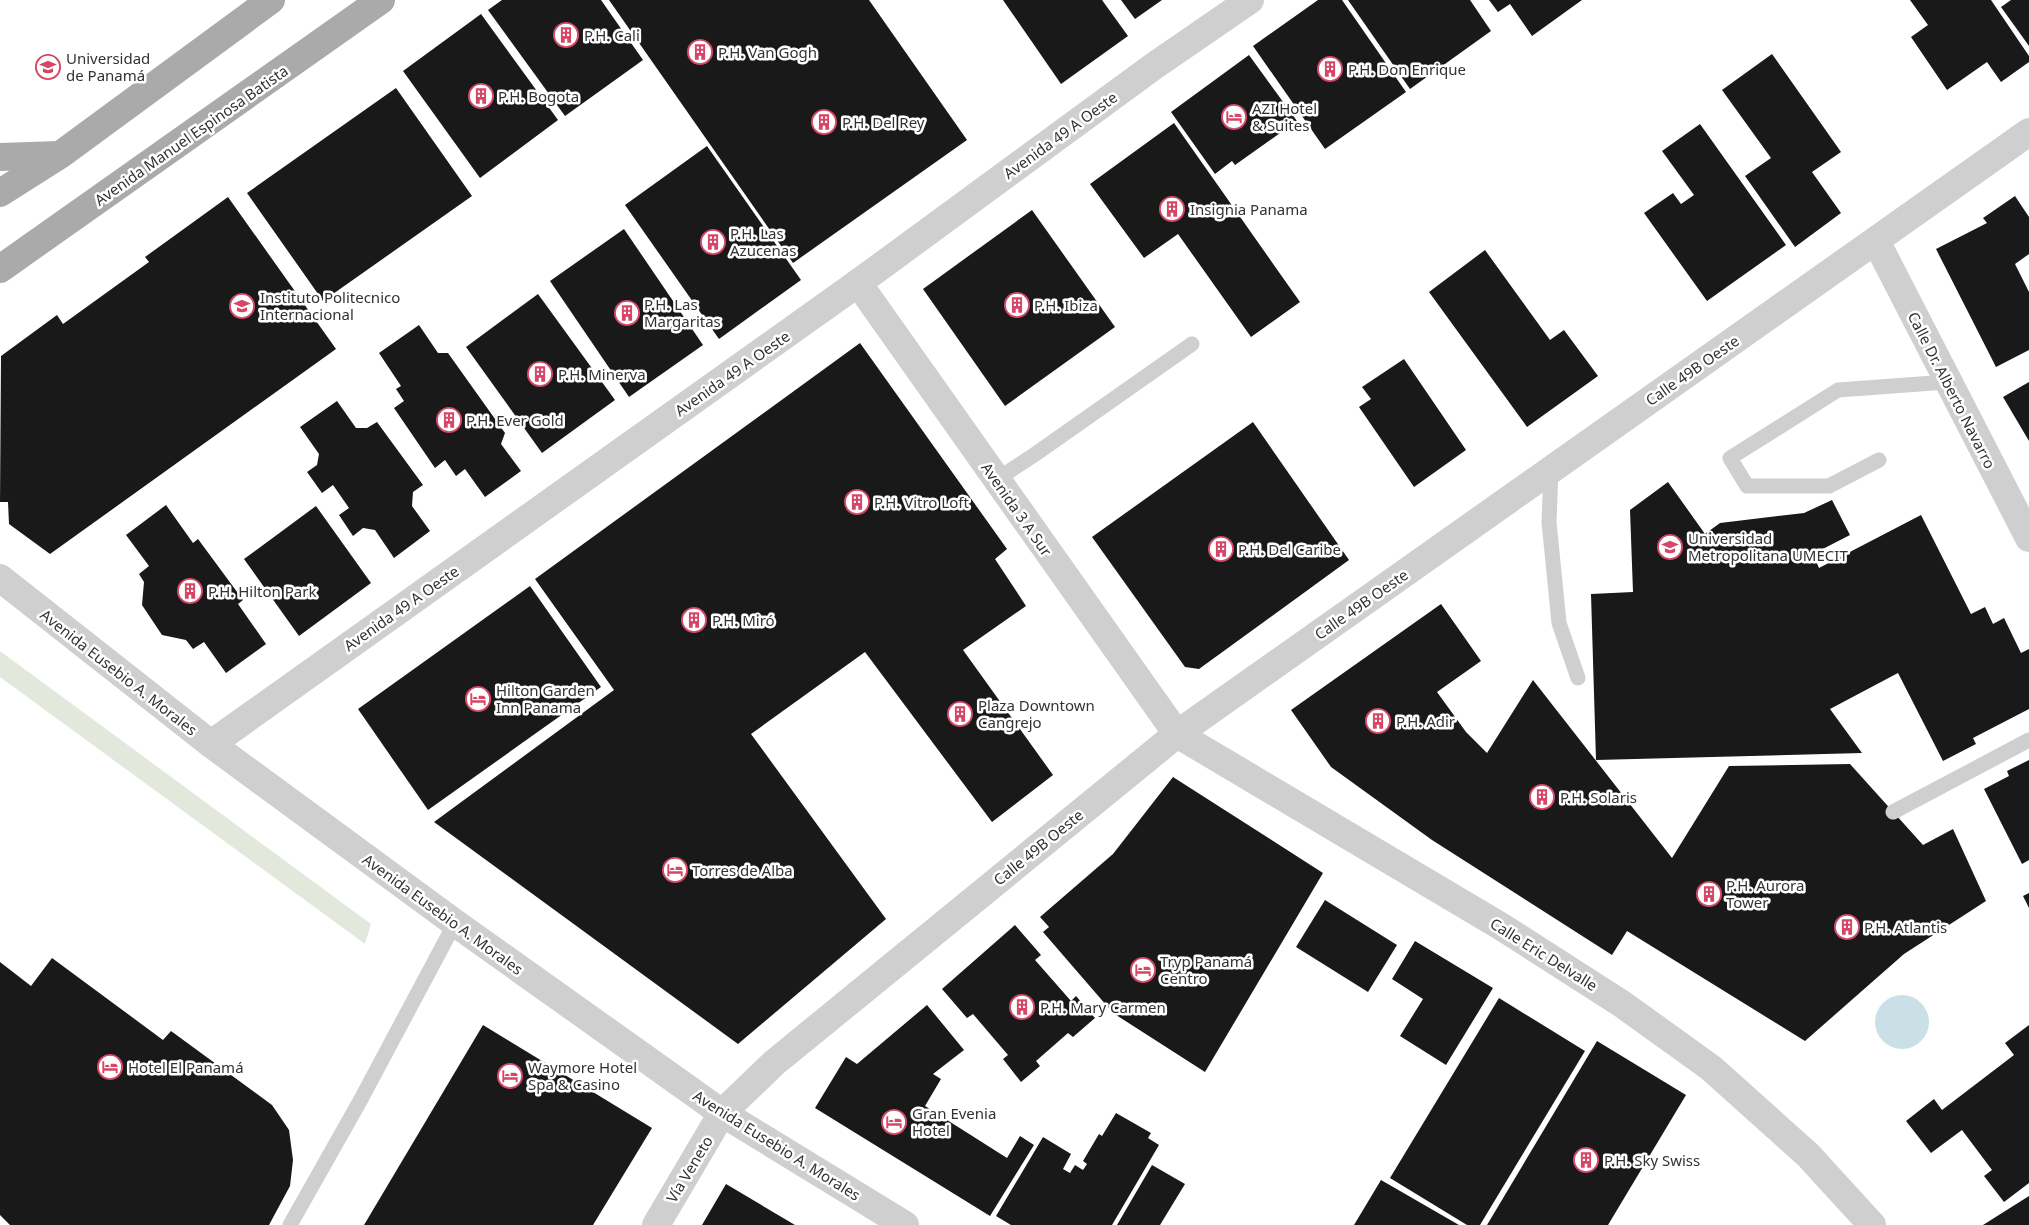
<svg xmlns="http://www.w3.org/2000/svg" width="2029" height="1225" viewBox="0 0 2029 1225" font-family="'Noto Sans',sans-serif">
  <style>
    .green { fill: #e3e8dc }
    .water { fill: #cbe0e6 }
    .building { fill: #191919 }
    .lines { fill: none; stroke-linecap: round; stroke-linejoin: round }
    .service { stroke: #cfcfcf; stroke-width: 15 }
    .minor { stroke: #cfcfcf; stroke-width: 28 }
    .tertiary { stroke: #cfcfcf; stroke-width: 28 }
    .primary { stroke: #aaa; stroke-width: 28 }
    .labels { text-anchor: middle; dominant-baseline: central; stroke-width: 5; stroke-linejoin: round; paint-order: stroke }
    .poi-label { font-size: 15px; fill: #323232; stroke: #fff; text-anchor: start }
    .street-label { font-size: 15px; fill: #323232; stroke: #fff }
  </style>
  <rect width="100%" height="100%" fill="#fff"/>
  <path class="green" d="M0 651 371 924 365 944 0 677Z"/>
  <circle class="water" cx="1902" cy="1022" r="27"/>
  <g class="building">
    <path d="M502 0H601L643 60 565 116 488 10Z"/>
    <path d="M609 0H869L967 140 793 263Z"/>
    <path d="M1003 0H1102L1128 36 1061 84Z"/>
    <path d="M1121 0H1162L1135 19Z"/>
    <path d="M1318 0H1342L1406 92 1325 149 1253 46Z"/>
    <path d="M1348 0H1470L1491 31 1410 89Z"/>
    <path d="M1489 0H1582L1532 36 1510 4 1498 12Z"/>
    <path d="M1910 0H1991L2029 56V62L2001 82 1987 62 1947 90 1911 37 1928 25Z"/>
    <path d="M2011 0H2029V46L2001 7Z"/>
    <path d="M481 14 558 120 480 178 403 71Z"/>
    <path d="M1772 54 1841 152 1812 172 1841 213 1795 247 1745 176 1771 158 1722 90Z"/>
    <path d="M1249 55 1297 121 1235 165 1232 161 1215 174 1171 112Z"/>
    <path d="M396 88 472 196 323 301 247 193Z"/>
    <path d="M1174 123 1300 302 1251 337 1178 234 1144 258 1090 184Z"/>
    <path d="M1700 124 1786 245 1707 301 1644 213 1673 193 1681 204 1694 195 1662 151Z"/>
    <path d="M707 146 801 280 719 339 625 205Z"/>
    <path d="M2015 196 2029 217V254L2015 264 2029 292V350L1996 367 1936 249 1987 223 1983 218Z"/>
    <path d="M228 197 336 349 50 554 9 524 8 502H0L1 356 57 315 63 324 149 262 145 257Z"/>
    <path d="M1032 210 1115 327 1005 406 923 289Z"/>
    <path d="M624 229 703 345 629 397 550 281Z"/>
    <path d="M1485 250 1550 340 1564 330 1598 376 1527 427 1429 292Z"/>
    <path d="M538 294 615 400 542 453 466 347Z"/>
    <path d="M419 325 438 353H448L505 433 501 444 521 471 485 497 465 469 456 476 445 460 435 468 394 408 404 401 396 389 401 386 379 353Z"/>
    <path d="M860 343 1007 549 995 559 1026 606 963 650 1053 775 992 822 865 652 751 734 886 919 738 1044 434 822 614 690 535 579Z"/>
    <path d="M1404 359 1466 450 1414 487 1359 407 1371 399 1362 387Z"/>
    <path d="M2029 382V441L2003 397Z"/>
    <path d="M337 401 356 428H367L377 422 423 485 413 492 412 506 430 531 394 558 375 530 363 528 353 536 339 515 349 508 333 485 322 493 307 472 317 465 319 454 300 427Z"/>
    <path d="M1253 422 1349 560 1199 669 1185 667 1092 537Z"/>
    <path d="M1668 482 1705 534 1720 523 1804 513 1832 500 1850 535 1813 554 1819 568 1921 515 1971 614 1985 607 1993 624 2004 618 2021 653 2029 649V709L1973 738 1976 744 1943 761 1898 673 1830 709 1862 753 1596 760 1591 594 1633 592 1630 510Z"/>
    <path d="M166 505 193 543 198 539 243 600 238 604 266 644 226 673 204 642 193 649 186 640 162 635 142 605 144 582 139 574 149 566 126 535Z"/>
    <path d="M316 506 371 583 299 636 244 559Z"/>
    <path d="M530 586 601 687 428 810 358 709Z"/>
    <path d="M1441 604 1481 661 1437 692 1466 732 1487 753 1533 680 1672 858 1729 766 1850 764 1923 845 1953 829 1986 901 1904 954 1805 1041 1627 931 1612 955 1432 840 1331 767 1291 710Z"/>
    <path d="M2029 760V860L2022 864 1984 789 2009 776 2007 771Z"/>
    <path d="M1173 777 1323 873 1205 1072 1113 1013 1043 932 1049 927 1040 917 1113 854Z"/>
    <path d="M2029 893V908L2023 896Z"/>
    <path d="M1325 900 1397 945 1368 992 1296 947Z"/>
    <path d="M1015 925 1041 955 1035 960 1071 1001 1076 996 1095 1018 1073 1037 1068 1033 1036 1061 1040 1066 1021 1082 1003 1059 1008 1055 973 1014 967 1018 942 989Z"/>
    <path d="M1415 941 1493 988 1446 1065 1400 1036 1423 999 1392 979Z"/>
    <path d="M52 958 163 1040 171 1031 272 1105 289 1130 293 1160 290 1186 269 1225H10L0 1215V962L31 986Z"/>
    <path d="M1499 998 1585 1051 1480 1225H1467L1390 1178Z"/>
    <path d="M927 1005 964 1050 933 1074 941 1079 925 1106 1007 1158 1020 1136 1034 1145 990 1216 815 1108 846 1057 857 1064Z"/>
    <path d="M483 1025 652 1128 593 1225H364Z"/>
    <path d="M2029 1025V1183L2004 1202 1984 1176 1992 1170 1962 1130 1931 1153 1906 1121 1934 1099 1942 1110 2014 1055 2005 1043Z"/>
    <path d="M1597 1041 1686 1095 1608 1225H1487Z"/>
    <path d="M1116 1113 1151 1133 1148 1138 1159 1145 1112 1225H1011L996 1216 1043 1137 1071 1154 1063 1169 1070 1173 1075 1165 1083 1170 1087 1164 1083 1161 1099 1134 1102 1136Z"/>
    <path d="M1152 1165 1185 1184 1160 1225H1117Z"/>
    <path d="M1381 1180 1459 1225H1354Z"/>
    <path d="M726 1184 795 1225H702Z"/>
    <path d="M2029 1196V1225H1983Z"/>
  </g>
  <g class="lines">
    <g class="service">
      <path d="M1879 460 1829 486H1747L1730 458 1838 390 1947 382"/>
      <path d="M1551 470 1549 522 1559 623 1578 678"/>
      <path d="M996 480 1034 455 1192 344"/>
      <path d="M1893 812 2029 740"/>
      <path d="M290 1225 360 1101 455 923"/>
    </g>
    <g class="minor">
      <path d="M1876 241 2029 538"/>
      <path d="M858 283 1177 734 1502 927 1622 1004 1711 1068 1808 1155 1872 1225"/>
      <path d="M211 744 858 283 1154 66 1250 0"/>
      <path d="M656 1225 722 1113 774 1063 1177 734 2029 132"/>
    </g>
    <path class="tertiary" d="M0 578 211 744 455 923 722 1113 905 1225"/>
    <g class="primary">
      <path d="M0 157 59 155"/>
      <path d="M0 193 60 155 271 0"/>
      <path d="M0 269 381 0"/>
    </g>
  </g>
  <defs>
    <symbol id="building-ring" viewBox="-11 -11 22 22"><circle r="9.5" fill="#fff" stroke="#d54767" stroke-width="1.5"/><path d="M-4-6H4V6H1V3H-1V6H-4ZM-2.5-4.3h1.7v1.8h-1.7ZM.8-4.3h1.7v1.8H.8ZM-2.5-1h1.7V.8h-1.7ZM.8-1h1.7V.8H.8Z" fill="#d54767"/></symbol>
    <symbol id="university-ring" viewBox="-11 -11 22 22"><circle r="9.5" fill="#fff" stroke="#d54767" stroke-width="1.5"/><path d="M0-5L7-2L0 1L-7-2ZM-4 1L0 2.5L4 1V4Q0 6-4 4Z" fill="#d54767"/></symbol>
    <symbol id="hotel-ring" viewBox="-11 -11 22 22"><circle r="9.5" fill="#fff" stroke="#d54767" stroke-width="1.5"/><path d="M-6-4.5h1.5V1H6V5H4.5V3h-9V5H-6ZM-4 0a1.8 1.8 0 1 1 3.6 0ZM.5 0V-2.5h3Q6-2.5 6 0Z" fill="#d54767"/></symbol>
  </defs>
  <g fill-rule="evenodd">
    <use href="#building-ring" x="552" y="21" width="28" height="28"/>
    <use href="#building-ring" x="686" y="38" width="28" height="28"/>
    <use href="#university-ring" x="34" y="53" width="28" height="28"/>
    <use href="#building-ring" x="1316" y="55" width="28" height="28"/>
    <use href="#building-ring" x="467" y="82" width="28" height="28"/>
    <use href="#hotel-ring" x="1220" y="103" width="28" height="28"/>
    <use href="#building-ring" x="810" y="108" width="28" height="28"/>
    <use href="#building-ring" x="1158" y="195" width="28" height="28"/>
    <use href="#building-ring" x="699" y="228" width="28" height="28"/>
    <use href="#building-ring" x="1003" y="291" width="28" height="28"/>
    <use href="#university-ring" x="228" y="292" width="28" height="28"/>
    <use href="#building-ring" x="613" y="299" width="28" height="28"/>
    <use href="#building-ring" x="526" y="360" width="28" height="28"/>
    <use href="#building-ring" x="435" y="406" width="28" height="28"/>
    <use href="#building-ring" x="843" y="488" width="28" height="28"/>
    <use href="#university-ring" x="1656" y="533" width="28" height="28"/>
    <use href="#building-ring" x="1207" y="535" width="28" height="28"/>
    <use href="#building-ring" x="176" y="577" width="28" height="28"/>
    <use href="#building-ring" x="680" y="606" width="28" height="28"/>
    <use href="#hotel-ring" x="464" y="685" width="28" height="28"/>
    <use href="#building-ring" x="946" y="700" width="28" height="28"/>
    <use href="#building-ring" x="1364" y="707" width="28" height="28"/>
    <use href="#building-ring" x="1528" y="783" width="28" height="28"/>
    <use href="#hotel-ring" x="661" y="856" width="28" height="28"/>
    <use href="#building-ring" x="1695" y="880" width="28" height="28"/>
    <use href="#building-ring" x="1833" y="913" width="28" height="28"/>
    <use href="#hotel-ring" x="1129" y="956" width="28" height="28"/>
    <use href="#building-ring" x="1008" y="993" width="28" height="28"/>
    <use href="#hotel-ring" x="96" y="1053" width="28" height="28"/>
    <use href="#hotel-ring" x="496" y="1062" width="28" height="28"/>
    <use href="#hotel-ring" x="880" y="1108" width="28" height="28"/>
    <use href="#building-ring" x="1572" y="1146" width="28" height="28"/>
  </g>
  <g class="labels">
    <g class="poi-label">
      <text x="584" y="35">P.H. Cali</text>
      <text x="718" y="52">P.H. Van Gogh</text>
      <text x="66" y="58">Universidad<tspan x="66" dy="17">de Panamá</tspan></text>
      <text x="1348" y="69">P.H. Don Enrique</text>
      <text x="498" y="96">P.H. Bogota</text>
      <text x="1252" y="108">AZI Hotel<tspan x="1252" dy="17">&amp; Suites</tspan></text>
      <text x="842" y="122">P.H. Del Rey</text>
      <text x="1190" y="209">Insignia Panama</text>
      <text x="730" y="233">P.H. Las<tspan x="730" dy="17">Azucenas</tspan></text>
      <text x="260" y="297">Instituto Politecnico<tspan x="260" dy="17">Internacional</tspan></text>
      <text x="644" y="304">P.H. Las<tspan x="644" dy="17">Margaritas</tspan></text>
      <text x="1034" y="305">P.H. Ibiza</text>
      <text x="558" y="374">P.H. Minerva</text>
      <text x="466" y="420">P.H. Ever Gold</text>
      <text x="874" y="502">P.H. Vitro Loft</text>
      <text x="1688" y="538">Universidad<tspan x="1688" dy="17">Metropolitana UMECIT</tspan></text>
      <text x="1238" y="549">P.H. Del Caribe</text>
      <text x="208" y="591">P.H. Hilton Park</text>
      <text x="712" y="620">P.H. Miró</text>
      <text x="496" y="690">Hilton Garden<tspan x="496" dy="17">Inn Panama</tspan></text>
      <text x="978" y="705">Plaza Downtown<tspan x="978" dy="17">Cangrejo</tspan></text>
      <text x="1396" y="721">P.H. Adir</text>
      <text x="1560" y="797">P.H. Solaris</text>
      <text x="692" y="870">Torres de Alba</text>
      <text x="1726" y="885">P.H. Aurora<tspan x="1726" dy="17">Tower</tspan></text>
      <text x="1864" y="927">P.H. Atlantis</text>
      <text x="1160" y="961">Tryp Panamá<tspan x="1160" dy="17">Centro</tspan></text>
      <text x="1040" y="1007">P.H. Mary Carmen</text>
      <text x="128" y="1067">Hotel El Panamá</text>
      <text x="528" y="1067">Waymore Hotel<tspan x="528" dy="17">Spa &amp; Casino</tspan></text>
      <text x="912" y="1113">Gran Evenia<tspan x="912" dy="17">Hotel</tspan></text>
      <text x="1604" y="1160">P.H. Sky Swiss</text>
    </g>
    <g class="street-label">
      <text transform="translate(191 135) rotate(-35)">Avenida Manuel Espinosa Batista</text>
      <text transform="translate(1060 135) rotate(-36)">Avenida 49 A Oeste</text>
      <text transform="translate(1692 370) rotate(-35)">Calle 49B Oeste</text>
      <text transform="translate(732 373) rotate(-35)">Avenida 49 A Oeste</text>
      <text transform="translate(1952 390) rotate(63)">Calle Dr. Alberto Navarro</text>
      <text transform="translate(1017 509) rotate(55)">Avenida 3 A Sur</text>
      <text transform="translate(1361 604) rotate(-35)">Calle 49B Oeste</text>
      <text transform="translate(401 608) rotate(-35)">Avenida 49 A Oeste</text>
      <text transform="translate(119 672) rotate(38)">Avenida Eusebio A. Morales</text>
      <text transform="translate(1038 847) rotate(-39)">Calle 49B Oeste</text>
      <text transform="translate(443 914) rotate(36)">Avenida Eusebio A. Morales</text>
      <text transform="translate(1544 954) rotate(32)">Calle Eric Delvalle</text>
      <text transform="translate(777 1145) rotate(32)">Avenida Eusebio A. Morales</text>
      <text transform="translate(689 1169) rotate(-59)">Vía Veneto</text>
    </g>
  </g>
</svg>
